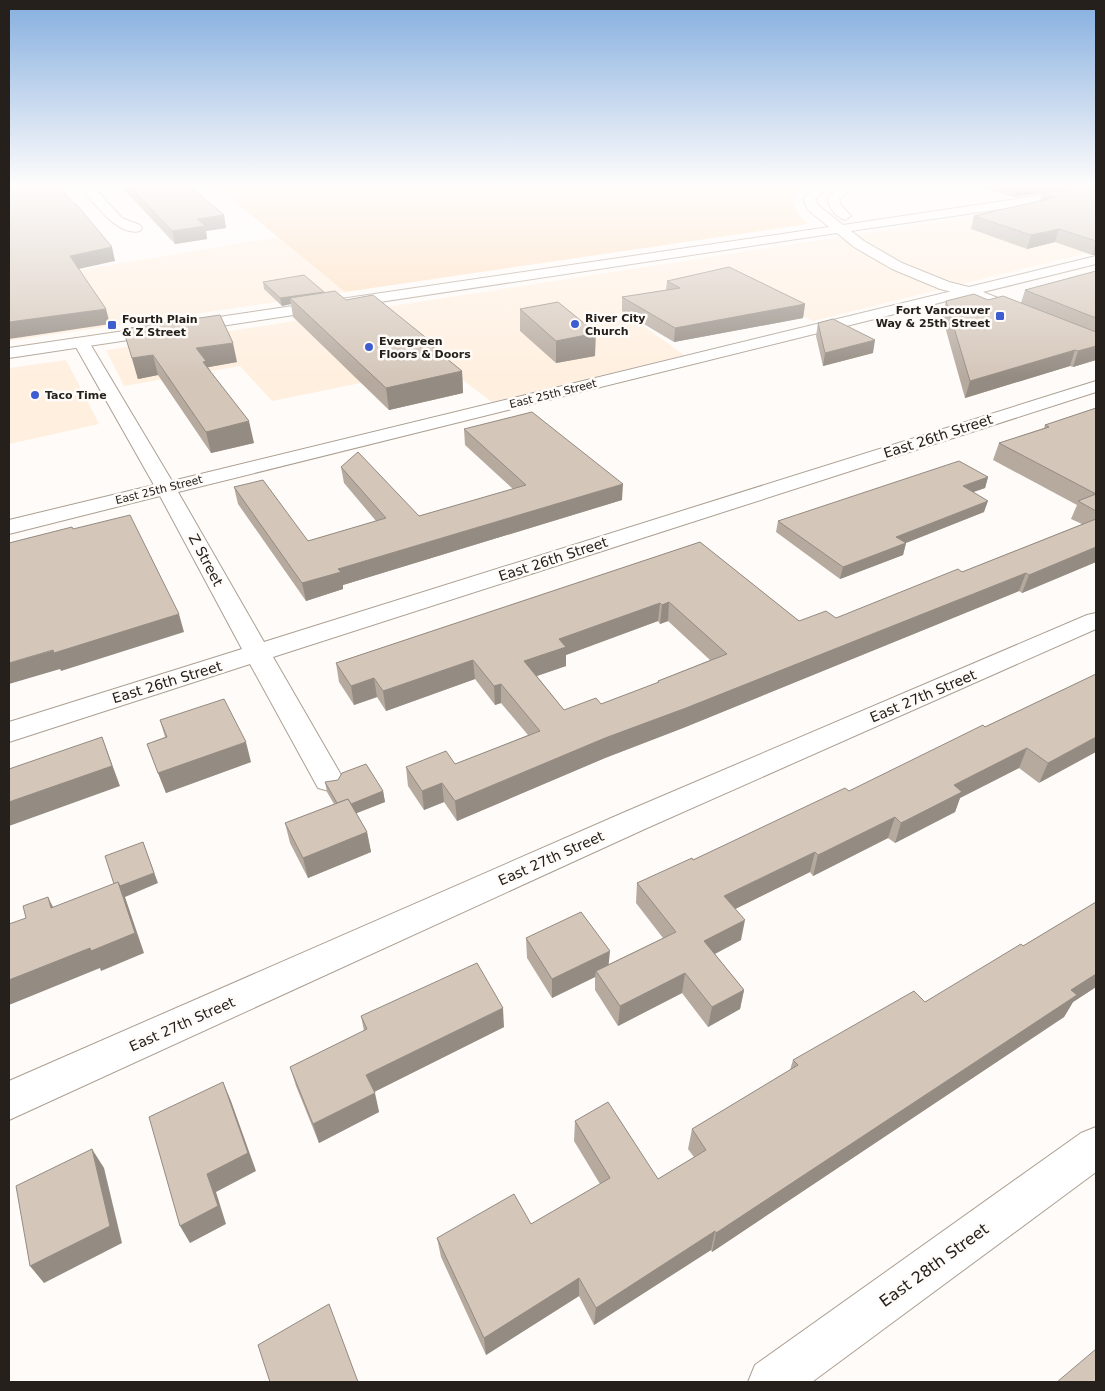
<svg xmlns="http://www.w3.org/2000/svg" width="1105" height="1391" viewBox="0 0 1105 1391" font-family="'DejaVu Sans',sans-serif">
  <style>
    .built { fill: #ffefdf }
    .green { fill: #fdddbd }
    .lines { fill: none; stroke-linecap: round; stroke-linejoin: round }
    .street-casing { stroke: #ac9f92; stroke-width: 2 }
    .secondary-casing { stroke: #ac9f92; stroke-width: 2 }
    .street { fill: #fff; fill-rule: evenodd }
    .secondary { fill: #fff; fill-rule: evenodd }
    .wall { fill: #b6aa9f; fill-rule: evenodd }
    .shaded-wall { fill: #948b82 }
    .building { fill: #d4c6b9; stroke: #948b82; fill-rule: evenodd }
    .poi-dot { fill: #3d5ed0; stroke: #fefbf8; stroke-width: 2 }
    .labels { text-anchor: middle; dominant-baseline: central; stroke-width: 5; stroke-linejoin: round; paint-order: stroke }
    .far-poi-label { font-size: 11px; font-weight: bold; fill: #25201b; stroke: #fefbf8; text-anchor: start }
    .far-street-label { font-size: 11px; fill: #25201b; stroke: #fefbf8 }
    .street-label { font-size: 14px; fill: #25201b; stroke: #fefbf8 }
    .near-street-label { font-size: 16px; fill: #25201b; stroke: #fefbf8 }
  </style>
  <rect width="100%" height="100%" fill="#fefbf8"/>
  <g class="built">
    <path d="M995 213 1096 251 813 321 752 292 635 320 684 355 492 402 444 366 272 401 240 366 124 386 106 350Z"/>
    <path d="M279 237 345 292 9 341V289L56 274Z"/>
    <path d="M66 360 99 424 9 444V368Z"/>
  </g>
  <path class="green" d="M213 184H808C785 197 793 210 808 224L345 292Z"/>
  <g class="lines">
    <defs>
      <g id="street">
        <path d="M79 184H91L122 218 140 225 142 228 140 231C117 237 91 200 79 184Z"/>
        <path d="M1096 256V264L178 492 264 642 1096 381V392L273 657 344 780 340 788 329 791 318 788 250 664 9 742V722L242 649 160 496 9 534V520L154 485 73 342 75 338H87L89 342 172 481Z"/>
        <path d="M1096 613V629L647 828 9 1120V1081L625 812 1087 615Z"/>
        <path d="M1096 1127V1172L812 1382H748L755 1365 1081 1133Z"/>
      </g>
      <g id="secondary">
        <path d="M818 184H830L815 200 818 205 843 225 1096 187V195L851 231 864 241 902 263 949 282 973 288 1096 337V348L964 295 940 289 892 269 854 247 837 233 9 358V348L829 227 808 210 803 199Z"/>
        <path d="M843 184H856L839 199 841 205 851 216 845 220C835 217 829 207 827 198Z"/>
      </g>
    </defs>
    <use href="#street" class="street-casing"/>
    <use href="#secondary" class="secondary-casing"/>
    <use href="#street" class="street"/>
    <use href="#secondary" class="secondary"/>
  </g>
  <g class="wall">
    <path d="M119 184H187L224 215 226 228 206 231 207 239 175 244Z"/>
    <path d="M982 184H1084L1083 187 1096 185V255H1092L1055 242 1027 249 971 229 974 216 1040 201 1042 193 1014 197 981 187Z"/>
    <path d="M1096 271V360L1073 367 1070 366 965 398 942 316 946 301 988 300 1021 303 1025 290Z"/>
    <path d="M667 281 805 304 803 318 674 342 622 311V297L666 290Z"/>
    <path d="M263 282 324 293 346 300 435 345 436 350 462 371 463 393 389 410 293 317 291 304 282 306 264 289Z"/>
    <path d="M520 309 595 356 556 363 520 331Z"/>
    <path d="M818 323 873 353 823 366 816 336Z"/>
    <path d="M123 329 237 362 208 367 254 443 211 453 158 375 138 379Z"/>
    <path d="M1096 408V562L1022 593 1019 591 683 728 605 758 457 821 444 802 424 810 408 786 406 767 455 764 528 735 501 703 495 705 475 679 386 711 377 697 354 705 339 682 336 663 700 542 799 621 836 618 962 572 1082 524 1071 519 1077 505 993 460 999 443 1044 428 1045 425ZM658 621 660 624 668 621 710 660 658 681 657 683 601 704 564 710 537 676 566 666V655Z"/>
    <path d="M464 429 622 500 343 585V589L306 601 238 504 234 487 308 541 376 521 344 483 341 467 419 516 513 489 465 445Z"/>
    <path d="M988 477 985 488 973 492 984 512 906 543 903 555 840 579 776 532 778 521Z"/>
    <path d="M1096 674 1039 783 1019 768 960 798 955 812 895 843 888 838 813 876 810 872 735 909 741 940 715 954 744 990 740 1009 708 1027 682 993 618 1026 595 990V977L552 998 527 958 526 938 609 964 663 938 636 903 637 883 693 860 849 791Z"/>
    <path d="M160 720 251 762 166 793 147 744 165 737Z"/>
    <path d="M325 782 383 791 385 802 356 813 367 832 371 852 308 878 290 843 285 823 334 804 327 792Z"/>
    <path d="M1096 902V987L1073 1002 1064 1017 712 1252 711 1250 594 1325 579 1296 486 1355 441 1257 437 1238 531 1224 600 1184 574 1141 575 1121 658 1179 694 1157 688 1149 692 1129 790 1070 793 1060 925 1002 1023 946Z"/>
    <path d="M361 1016 504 1027 374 1092 379 1112 319 1143 296 1086 290 1067 364 1031Z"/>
  </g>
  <g class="shaded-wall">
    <path d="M1042 184H1084L1083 187 1014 197 1017 187Z"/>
    <path d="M224 215 226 228 206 231 207 239 175 244 172 231 197 219Z"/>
    <path d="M1059 229 1055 242 1027 249 1031 235Z"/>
    <path d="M1096 242V255H1092Z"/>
    <path d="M112 247 115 261 74 270 70 256Z"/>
    <path d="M324 292 290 298 291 304 282 306 280 298Z"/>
    <path d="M805 304 803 318 674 342 675 328Z"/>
    <path d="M106 309 110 324 9 339V322Z"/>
    <path d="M596 333 595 356 556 363V341Z"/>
    <path d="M875 340 873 353 823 366 825 353Z"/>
    <path d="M233 343 237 362 204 368 196 348Z"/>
    <path d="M1096 346V360L1073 367 1078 351Z"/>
    <path d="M1075 350 1070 366 965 398 970 381Z"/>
    <path d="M153 355 158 375 138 379 132 358Z"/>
    <path d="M462 371 463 393 389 410 386 388Z"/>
    <path d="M249 421 254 443 211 453 206 432Z"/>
    <path d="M988 477 985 488 959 497 963 486Z"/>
    <path d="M623 484 622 500 343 585V589L306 601 302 583 338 569Z"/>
    <path d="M988 501 984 512 893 548 896 537Z"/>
    <path d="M906 543 903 555 840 579 843 567Z"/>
    <path d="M1096 547V562L1022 593 1029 575Z"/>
    <path d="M1026 573 1019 591 683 728 605 758 457 821 455 801 605 738Z"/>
    <path d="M669 602 668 621 660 624 662 605Z"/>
    <path d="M660 603 658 621 566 655V666L525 680 524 661 559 639Z"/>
    <path d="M179 614 184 632 61 671 60 669 9 684V663Z"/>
    <path d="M473 660 475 679 386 711 383 691Z"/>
    <path d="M374 678 377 697 354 705 351 686Z"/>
    <path d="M501 684V703L495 705 494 686Z"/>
    <path d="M102 737 120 786 9 826V802Z"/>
    <path d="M1096 737V752L1039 783 1048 763Z"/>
    <path d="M246 742 251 762 166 793 158 773Z"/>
    <path d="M1027 748 1019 768 960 798 955 812 895 843 901 823 954 785Z"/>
    <path d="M442 783 444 802 424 810 422 791Z"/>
    <path d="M383 791 385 802 342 819 340 808Z"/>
    <path d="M895 817 888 838 813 876 818 855Z"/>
    <path d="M367 832 371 852 308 878 303 858Z"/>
    <path d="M143 842 158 883 125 897 144 953 101 971 100 968 9 1005V980L116 888Z"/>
    <path d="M815 852 810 872 721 916 724 896Z"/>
    <path d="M48 897 58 917 51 908Z"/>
    <path d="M745 920 741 940 701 961 704 941Z"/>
    <path d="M610 951 608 971H596L595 977 552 998V979Z"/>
    <path d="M685 973 682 993 618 1026 620 1006Z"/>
    <path d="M1096 974V987L1073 1002 1064 1017 712 1252 716 1233 1071 990Z"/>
    <path d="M744 990 740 1009 708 1027 712 1007Z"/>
    <path d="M503 1008 504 1027 370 1094 366 1075Z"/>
    <path d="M223 1082 231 1101 256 1171 216 1192 226 1224 190 1243 180 1226 207 1174Z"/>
    <path d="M375 1093 379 1112 319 1143 313 1124Z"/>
    <path d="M92 1149 104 1168 122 1243 44 1283 30 1266Z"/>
    <path d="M715 1231 711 1250 594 1325 596 1308Z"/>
    <path d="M579 1278V1296L486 1355 484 1338Z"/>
  </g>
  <g class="building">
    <path d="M9 184H58L74 204H76L112 247 70 256 106 309 9 322Z"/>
    <path d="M128 184H187L224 215 197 219 205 226 172 231Z"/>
    <path d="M1006 184H1042L1017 187Z"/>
    <path d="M1096 185V241L1059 229 1031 235 974 216 1057 197 1042 193Z"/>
    <path d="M729 267 805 304 675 328 622 297 680 288 667 281Z"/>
    <path d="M1096 271V318L1025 290Z"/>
    <path d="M304 275 324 292 280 298 263 282Z"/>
    <path d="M335 291 346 300 373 295 435 345 431 346 462 371 386 388 290 298Z"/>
    <path d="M974 294 988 300 1003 296 1096 332V346L1078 351 1075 350 970 381 946 301Z"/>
    <path d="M558 302 596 333 556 341 520 309Z"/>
    <path d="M220 315 233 343 196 348 206 361 203 362 249 421 206 432 153 355 132 358 123 329Z"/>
    <path d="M833 319 875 340 825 353 818 323Z"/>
    <path d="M1096 408V494L999 443 1049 427 1045 425Z"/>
    <path d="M532 412 623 484 338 569 341 572 302 583 234 487 263 480 308 541 386 518 341 467 358 452 419 516 526 485 464 429Z"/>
    <path d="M959 461 988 477 963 486 988 501 896 537 906 543 843 567 778 521Z"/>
    <path d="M1096 494V511L1078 501Z"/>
    <path d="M130 515 179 614 54 653 53 650 9 663V543L72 527 73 529Z"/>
    <path d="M1096 519V547L1029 575 1026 573 686 708 605 738 455 801 442 783 422 791 406 767 446 751 455 764 540 731 501 684 494 686 473 660 383 691 374 678 351 686 336 663 700 542 799 621 826 611 836 618 958 569 962 572ZM669 602 727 654 658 681 659 682 601 704 596 698 564 710 524 661 566 647 559 639 660 603 662 605Z"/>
    <path d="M1096 674V737L1048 763 1027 748 954 785 962 792 901 823 895 817 818 855 815 852 724 896 745 920 704 941 744 990 712 1007 685 973 620 1006 596 971 676 932 637 883 692 858 693 860 845 788 849 791 983 725 985 727Z"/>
    <path d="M224 699 246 742 158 773 147 744 167 737 160 720Z"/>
    <path d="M102 737 112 766 9 802V769Z"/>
    <path d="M366 764 383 791 351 804 348 799 337 803 325 782 338 780 342 773Z"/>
    <path d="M348 799 367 832 303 858 285 823Z"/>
    <path d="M143 842 154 873 120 886 118 882 114 884 105 856Z"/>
    <path d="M118 882 135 933 91 951 90 948 9 980V924L26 918 23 906 48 897 51 908Z"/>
    <path d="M1096 902V974L1071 990 1077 995 716 1233 715 1231 596 1308 579 1278 484 1338 437 1238 514 1194 531 1224 610 1178 575 1121 608 1102 658 1179 706 1150 692 1129 798 1065 793 1060 914 991 925 1002 1021 944 1023 946Z"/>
    <path d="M581 912 610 951 552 979 526 938Z"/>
    <path d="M477 963 503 1008 366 1075 375 1093 313 1124 290 1067 367 1029 361 1016Z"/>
    <path d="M223 1082 248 1153 207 1174 218 1206 180 1226 149 1117Z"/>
    <path d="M92 1149 110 1226 30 1266 16 1186Z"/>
    <path d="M329 1304 358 1382H270L258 1345Z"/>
    <path d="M1096 1349V1382H1057Z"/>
  </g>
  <linearGradient id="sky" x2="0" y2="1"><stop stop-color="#85aedf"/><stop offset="0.49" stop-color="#fffdfc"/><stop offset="1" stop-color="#fffdfc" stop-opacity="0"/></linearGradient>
  <rect width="1105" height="378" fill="url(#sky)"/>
  <g class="poi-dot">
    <rect x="995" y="311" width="10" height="10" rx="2.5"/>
    <circle cx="575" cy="324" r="5"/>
    <rect x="107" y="320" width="10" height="10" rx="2.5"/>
    <circle cx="369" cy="347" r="5"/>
    <circle cx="35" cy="395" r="5"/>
  </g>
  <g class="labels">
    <g class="far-poi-label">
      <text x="990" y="310" text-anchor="end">Fort Vancouver<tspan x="990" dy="13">Way &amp; 25th Street</tspan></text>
      <text x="585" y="318">River City<tspan x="585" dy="13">Church</tspan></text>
      <text x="122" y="319">Fourth Plain<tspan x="122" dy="13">&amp; Z Street</tspan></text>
      <text x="379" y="341">Evergreen<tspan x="379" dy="13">Floors &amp; Doors</tspan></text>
      <text x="45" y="395">Taco Time</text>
    </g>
    <g class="far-street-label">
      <text transform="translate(553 394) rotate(-14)">East 25th Street</text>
      <text transform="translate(159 490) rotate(-14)">East 25th Street</text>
    </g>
    <g class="street-label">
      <text transform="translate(938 436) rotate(-18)">East 26th Street</text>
      <text transform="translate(553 559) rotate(-18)">East 26th Street</text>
      <text transform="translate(206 560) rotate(62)">Z Street</text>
      <text transform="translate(167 682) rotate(-17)">East 26th Street</text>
      <text transform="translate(923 696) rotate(-23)">East 27th Street</text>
      <text transform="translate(551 858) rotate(-24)">East 27th Street</text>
      <text transform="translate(182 1024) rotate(-24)">East 27th Street</text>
    </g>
    <g class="near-street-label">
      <text transform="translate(934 1265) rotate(-36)">East 28th Street</text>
    </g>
  </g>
  <rect width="1105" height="1391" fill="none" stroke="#25201b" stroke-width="20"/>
</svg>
